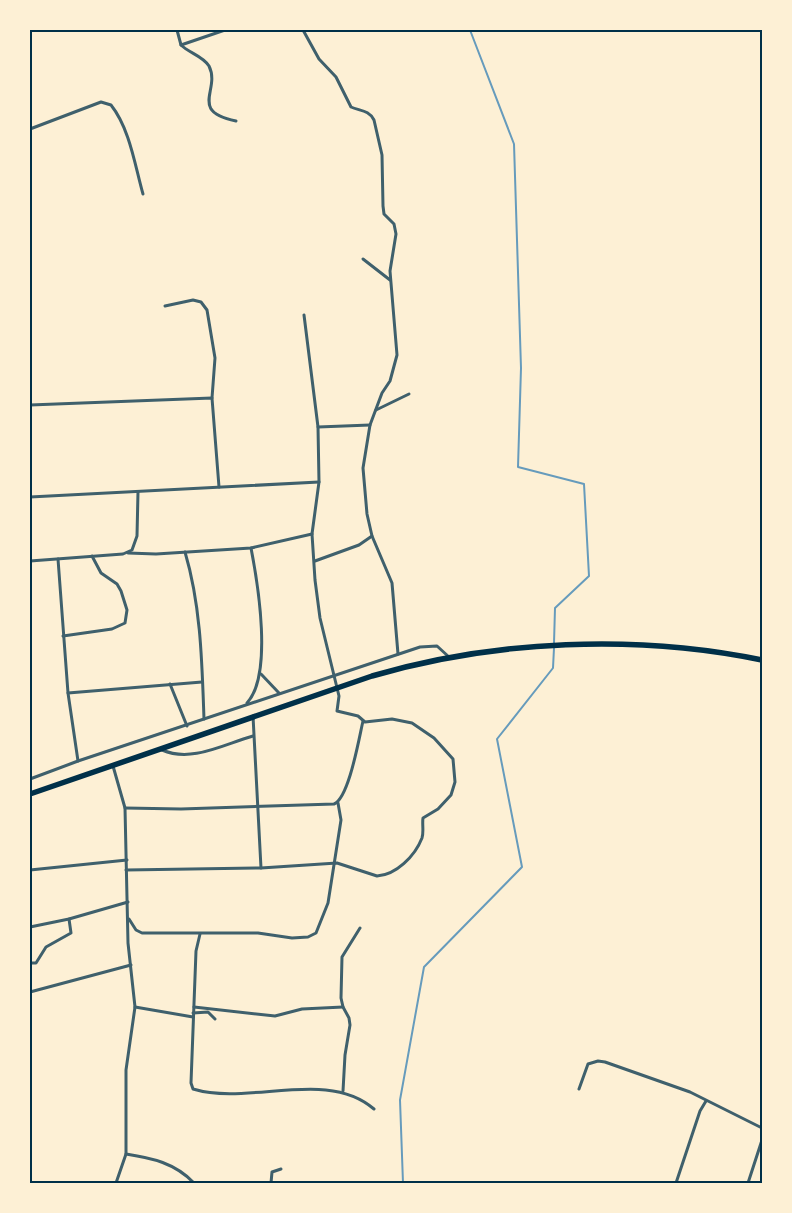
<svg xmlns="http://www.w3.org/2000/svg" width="792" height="1213" viewBox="0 0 792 1213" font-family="Rubik,sans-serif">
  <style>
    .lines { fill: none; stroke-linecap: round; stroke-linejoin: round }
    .stream { stroke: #669bbc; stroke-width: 2 }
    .minor { stroke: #3f606c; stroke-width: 3 }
    .trunk { stroke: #003049; stroke-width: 5.5 }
    .neatline { fill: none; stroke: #003049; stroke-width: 2 }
  </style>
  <rect width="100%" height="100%" fill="#fdf0d5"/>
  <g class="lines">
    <g class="stream">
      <path d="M470 30 514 144 521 368 518 467 584 484 589 576 555 608 554 643"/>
      <path d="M403 1183 400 1100 424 967 522 867 497 739 553 668 554 648"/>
    </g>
    <g class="minor">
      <path d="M177 30 181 45C189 53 203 56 209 66 221 90 188 111 236 121"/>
      <path d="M303 30 319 59 336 77 351 107C360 111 369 110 374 120L382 155 383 206 384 214 394 224 396 234 390 271 397 355 390 381 382 393 370 425 363 468 367 514 372 536 392 583 398 654"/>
      <path d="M181 45 225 30"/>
      <path d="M30 129 101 102 111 105C130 129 135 166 143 194"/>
      <path d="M363 259 390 280"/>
      <path d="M165 306 193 300 201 302 207 310 215 358 212 398"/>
      <path d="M30 405 212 398 219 487"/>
      <path d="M376 410 409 394"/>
      <path d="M318 427 370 425"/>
      <path d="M30 497 319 482"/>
      <path d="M185 552C201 606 202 663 204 719"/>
      <path d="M128 553 156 554 251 548 312 534"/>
      <path d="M58 559 68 693 78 761"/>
      <path d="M30 561 123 554 132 550 137 536 138 492"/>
      <path d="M315 561 359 545 372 536"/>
      <path d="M63 636 112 629 125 623 127 610 121 591 117 584 101 573 92 556"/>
      <path d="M261 674 279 693"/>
      <path d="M170 684 187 726"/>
      <path d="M68 693 202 682"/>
      <path d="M247 703C273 675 258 584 251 548"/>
      <path d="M253 716 261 868"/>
      <path d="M162 750C192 763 224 744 253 736"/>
      <path d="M113 766 125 808 128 943 135 1007 126 1070V1154L116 1183"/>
      <path d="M30 779 78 761 420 647 437 646 449 657"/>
      <path d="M125 808 181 809 334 804C349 798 359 738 363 721"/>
      <path d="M30 870 127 860"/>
      <path d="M126 870 261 868 337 863 377 876C396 875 415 856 422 838 424 832 422 824 423 818L438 809 451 795 455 782 453 759 434 738 412 723 392 719 365 722 358 716 337 711 339 696 320 618 315 580 312 534 319 482 318 427 304 315"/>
      <path d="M129 919 136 930 142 933H258L292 938 308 937 316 933 328 903 341 820 338 803"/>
      <path d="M30 927 69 919 128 902"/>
      <path d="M200 934 196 951 191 1083 193 1089C249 1106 327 1068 374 1109"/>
      <path d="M30 963H36L46 947 71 933 69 919"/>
      <path d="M30 992 131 965"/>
      <path d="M135 1007 193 1017"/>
      <path d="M194 1007 275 1016 302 1009 343 1007"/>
      <path d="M193 1013 208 1012 215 1019"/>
      <path d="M579 1089 588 1064 598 1061 605 1062 690 1092 762 1128"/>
      <path d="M343 1091 345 1055 350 1025 349 1018 343 1007 341 998 342 957 360 928"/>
      <path d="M126 1154C152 1158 175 1163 194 1183"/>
      <path d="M271 1183 272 1172 281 1169"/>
      <path d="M676 1183 700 1111 706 1101"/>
      <path d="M748 1183 762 1140"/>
    </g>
    <path class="trunk" d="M30 794 372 676C495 640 636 634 762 660"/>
  </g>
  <rect width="792" height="1213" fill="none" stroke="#fdf0d5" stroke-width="62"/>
  <rect x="31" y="31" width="730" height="1151" class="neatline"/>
</svg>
